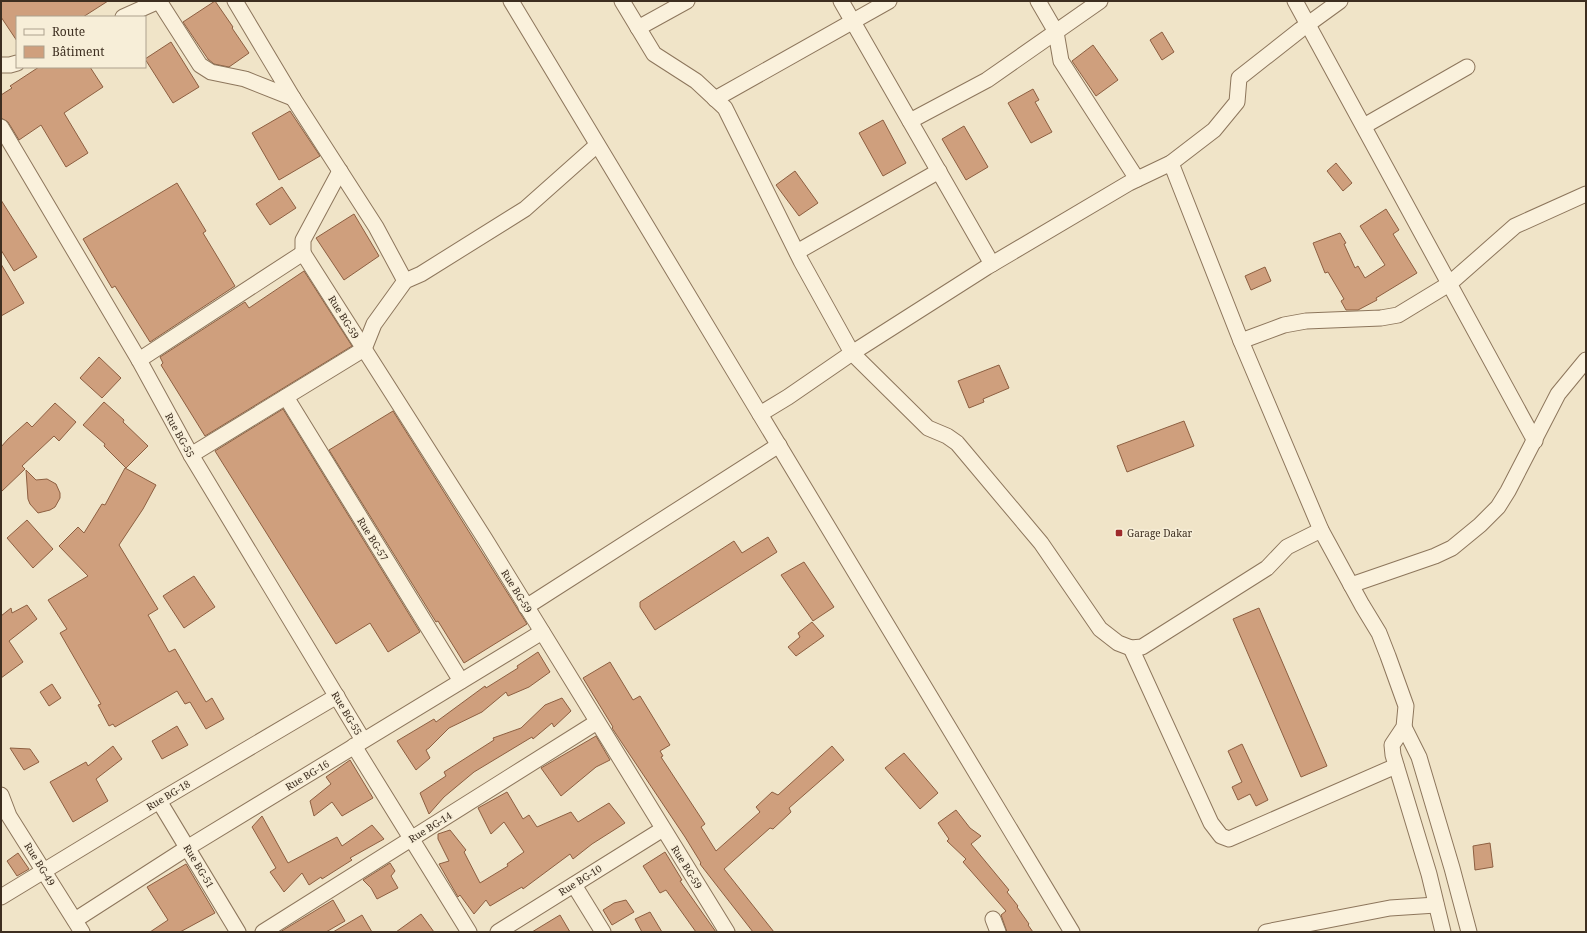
<svg xmlns="http://www.w3.org/2000/svg" width="1587" height="933" viewBox="0 0 1587 933" font-family="'Noto Serif',serif">
  <style>
    .building { fill: #cf9f7d; stroke: #8d5f41 }
    .lines { fill: none; stroke-linecap: round; stroke-linejoin: round }
    .minor-casing { stroke: #8d765c; stroke-width: 17 }
    .minor { stroke: #faf1dc; stroke-width: 15 }
    .poi-dot { fill: #9e2a2b; stroke: #f7eed8; stroke-width: 1.5 }
    .labels { text-anchor: middle; dominant-baseline: central; stroke-width: 3; stroke-linejoin: round; paint-order: stroke }
    .street-label { font-size: 10px; fill: #3d2e20; stroke: #f7eed8 }
    .poi-label { font-size: 10px; fill: #3d2e20; stroke: #f7eed8; text-anchor: start }
  </style>
  <rect width="100%" height="100%" fill="#f0e4c8"/>
  <g class="building">
    <path d="M1 1H108L83 17H17V41L1 17Z"/>
    <path d="M215 1 233 27 232 28 249 53 229 67 214 64 208 59 183 22Z"/>
    <path d="M1162 32 1174 52 1162 60 1150 40Z"/>
    <path d="M171 42 199 87 173 103 145 59Z"/>
    <path d="M1093 45 1118 80 1096 96 1072 61Z"/>
    <path d="M39 67H90L103 87 64 113 88 153 66 167 41 125 19 140 8 122 1 118V95L12 88 10 86Z"/>
    <path d="M1033 89 1039 100 1035 102 1052 132 1031 143 1008 103Z"/>
    <path d="M290 111 320 156 279 180 252 133Z"/>
    <path d="M883 120 906 163 883 176 859 133Z"/>
    <path d="M964 126 988 167 966 180 942 139Z"/>
    <path d="M1336 163 1352 183 1343 191 1327 171Z"/>
    <path d="M795 171 818 203 799 216 776 185Z"/>
    <path d="M177 183 206 231 203 233 235 286 150 342 115 286 112 288 83 239Z"/>
    <path d="M282 187 296 208 270 225 256 204Z"/>
    <path d="M1 200 37 257 14 271 1 250Z"/>
    <path d="M1386 209 1399 230 1393 234 1417 273 1376 298 1377 300 1358 310H1346L1341 301 1344 299 1328 272 1325 273 1313 243 1340 233 1346 243 1344 244 1355 268 1358 266 1365 278 1385 265 1360 226Z"/>
    <path d="M354 214 379 256 344 280 316 238Z"/>
    <path d="M1 264 24 303 1 316Z"/>
    <path d="M1265 267 1271 281 1251 290 1245 276Z"/>
    <path d="M304 271 352 346 205 436 161 365 163 363 160 357 245 302 249 308Z"/>
    <path d="M99 357 121 378 102 398 80 378Z"/>
    <path d="M999 365 1009 388 983 399 984 402 969 408 958 381Z"/>
    <path d="M104 402 124 420 123 422 148 446 126 468 104 446 105 444 83 425Z"/>
    <path d="M55 403 76 422 59 441 54 436 22 466 25 469 1 492V447L8 439 27 422 32 427Z"/>
    <path d="M283 409 420 632 388 652 370 623 336 644 215 451Z"/>
    <path d="M393 411 527 624 464 663 438 621 436 622 329 450Z"/>
    <path d="M1184 421 1194 446 1127 472 1117 446Z"/>
    <path d="M125 468 156 485 143 509 119 545 158 609 148 615 169 652 175 649 206 702 212 698 224 719 206 729 190 702 185 704 177 691 115 727 113 724 109 726 98 705 101 704 60 633 67 629 48 600 88 576 59 546 78 527 84 533 102 504 105 505Z"/>
    <path d="M26 470 36 480 47 479 56 484 60 493V498L55 507 50 510 38 513 30 504 28 499Z"/>
    <path d="M27 520 53 549 33 568 7 538Z"/>
    <path d="M768 537 777 552 655 630 640 607V602L734 541 742 553Z"/>
    <path d="M804 562 834 607 813 621 781 575Z"/>
    <path d="M194 576 215 607 184 628 163 596Z"/>
    <path d="M27 605 37 619 9 641 23 662 1 678V616L11 608 12 613Z"/>
    <path d="M1259 608 1327 766 1301 777 1233 619Z"/>
    <path d="M812 622 824 636 796 656 788 647 800 637 798 633Z"/>
    <path d="M538 652 550 672 529 687 508 696 506 692 482 712 449 728 429 748 426 750 430 758 416 770 397 741 434 719 436 722 485 686 486 688 518 668 517 666Z"/>
    <path d="M610 662 633 700 640 696 670 745 660 751 663 756 661 757 705 824 701 827 716 851 760 812 756 807 772 792 778 795 832 746 844 760 789 808 791 812 773 829 770 828 724 869 774 932H753L700 864 701 863 685 837 612 728 613 727 583 678Z"/>
    <path d="M52 684 61 698 49 706 40 692Z"/>
    <path d="M562 698 571 711 554 727 552 723 533 739 532 737 474 772 444 797 429 814 420 793 446 776 444 772 494 740 493 738 521 728 545 705Z"/>
    <path d="M177 726 188 745 162 759 152 741Z"/>
    <path d="M596 736 610 760 596 767 561 796 541 768Z"/>
    <path d="M1242 744 1268 800 1256 806 1250 794 1238 800 1232 787 1242 782 1228 751Z"/>
    <path d="M113 746 122 759 96 779 108 801 73 822 50 782 86 762 88 766Z"/>
    <path d="M10 748 30 749 39 762 24 770Z"/>
    <path d="M904 753 938 793 920 809 885 768Z"/>
    <path d="M350 760 373 798 342 816 332 802 314 816 310 801 331 784 326 777Z"/>
    <path d="M507 792 523 819 529 815 537 827 571 812 578 822 609 803 625 823 592 844 573 859 570 854 523 889 522 887 490 906 486 900 474 914 460 895 458 897 439 864 449 861 438 839V834L450 830 466 850 464 852 480 883 508 866 507 864 524 852 504 822 491 834 478 808Z"/>
    <path d="M956 810 970 828 981 836 971 844 1009 890 1007 892 1018 906 1017 907 1029 924 1028 925 1033 932H1007L1001 915 1006 911 963 862 966 859 947 841 949 839 938 823Z"/>
    <path d="M262 816 288 863 337 837 342 846 372 825 384 839 350 858 352 860 322 879 321 877 309 885 302 873 284 892 270 872 276 868 252 827Z"/>
    <path d="M1490 843 1493 867 1475 870 1473 846Z"/>
    <path d="M665 852 682 880 680 881 716 932H696L666 890 660 893 643 866Z"/>
    <path d="M18 853 29 869 17 876 7 861Z"/>
    <path d="M390 863 395 871 391 876 398 888 377 899 371 888 363 880Z"/>
    <path d="M186 864 215 913 180 932H150L168 920 147 887Z"/>
    <path d="M333 900 345 921 326 932H280Z"/>
    <path d="M626 900 634 912 612 925 603 910 614 903Z"/>
    <path d="M650 912 662 932H642L635 919Z"/>
    <path d="M421 914 434 932H396Z"/>
    <path d="M362 915 372 932H333Z"/>
    <path d="M560 915 570 932H532Z"/>
  </g>
  <g class="lines">
    <defs>
      <g id="minor">
        <path d="M159 1 200 65 211 72 245 79 293 98"/>
        <path d="M235 1 293 98 376 227 405 281"/>
        <path d="M511 1 1072 932"/>
        <path d="M622 1 654 54 696 81 725 108 801 261 852 353 928 428 947 436 957 443 1041 543 1100 629 1118 643 1131 648 1142 647 1267 568 1287 547 1321 530"/>
        <path d="M841 1 992 264"/>
        <path d="M1038 1 1056 32 1061 61 1137 179"/>
        <path d="M1295 1 1535 441"/>
        <path d="M123 17 159 1"/>
        <path d="M638 28 687 1"/>
        <path d="M1 65H10L17 63"/>
        <path d="M715 99 889 1"/>
        <path d="M910 121 987 80 1100 1"/>
        <path d="M1364 126 1467 67"/>
        <path d="M1 127 139 360 191 455 363 740"/>
        <path d="M1171 163 1241 341 1321 530 1362 605 1379 633 1388 656 1406 706 1404 727 1392 745 1393 755 1429 874 1443 932"/>
        <path d="M797 252 939 171"/>
        <path d="M303 253 485 539 727 932"/>
        <path d="M303 253V240L340 171"/>
        <path d="M1241 341 1284 325 1306 321 1381 318 1398 315 1449 284 1515 226 1586 194"/>
        <path d="M139 360 303 253"/>
        <path d="M286 397 461 681"/>
        <path d="M760 414 788 397 852 353 987 267 1129 183 1171 163 1214 130 1237 102 1239 78 1300 30 1340 1"/>
        <path d="M191 455 364 349 374 324 405 281 421 274 525 209 597 145"/>
        <path d="M1351 585 1435 556 1452 548 1480 525 1498 507 1508 491 1558 394 1586 360"/>
        <path d="M526 607 779 445"/>
        <path d="M1131 648 1211 823 1221 836 1229 839 1396 766"/>
        <path d="M1404 727 1419 757 1452 868 1469 932"/>
        <path d="M354 746 469 932"/>
        <path d="M1 795 9 816 82 932"/>
        <path d="M159 801 238 932"/>
        <path d="M574 885 603 932"/>
        <path d="M1 897 159 801 337 696"/>
        <path d="M993 919 998 932"/>
        <path d="M75 920 187 848 542 632"/>
        <path d="M263 932 597 722"/>
        <path d="M498 932 663 829"/>
        <path d="M1266 932 1390 908 1436 905"/>
      </g>
    </defs>
    <use href="#minor" class="minor-casing"/>
    <use href="#minor" class="minor"/>
  </g>
  <rect class="poi-dot" x="1115" y="529" width="8" height="8" rx="2"/>
  <g class="labels">
    <g class="street-label">
      <text transform="translate(344 317) rotate(58)">Rue BG-59</text>
      <text transform="translate(180 435) rotate(61)">Rue BG-55</text>
      <text transform="translate(373 539) rotate(58)">Rue BG-57</text>
      <text transform="translate(517 591) rotate(58)">Rue BG-59</text>
      <text transform="translate(347 713) rotate(59)">Rue BG-55</text>
      <text transform="translate(307 775) rotate(-31)">Rue BG-16</text>
      <text transform="translate(168 795) rotate(-31)">Rue BG-18</text>
      <text transform="translate(430 827) rotate(-32)">Rue BG-14</text>
      <text transform="translate(40 864) rotate(58)">Rue BG-49</text>
      <text transform="translate(199 866) rotate(59)">Rue BG-51</text>
      <text transform="translate(687 867) rotate(58)">Rue BG-59</text>
      <text transform="translate(580 880) rotate(-32)">Rue BG-10</text>
    </g>
    <g class="poi-label">
      <text x="1127" y="533">Garage Dakar</text>
    </g>
  </g>
  <rect width="1587" height="933" fill="none" stroke="#3d2e20" stroke-width="4"/>
  <rect x="16" y="16" width="130" height="52" fill="#f7eed8" stroke="#ada18e"/>
  <rect x="24" y="29" width="20" height="6" fill="#faf1dc" stroke="#ada18e"/>
  <text x="52" y="36" font-size="12" fill="#3d2e20">Route</text>
  <rect x="24" y="46" width="20" height="12" fill="#cf9f7d" stroke="#ada18e"/>
  <text x="52" y="56" font-size="12" fill="#3d2e20">Bâtiment</text>
</svg>
